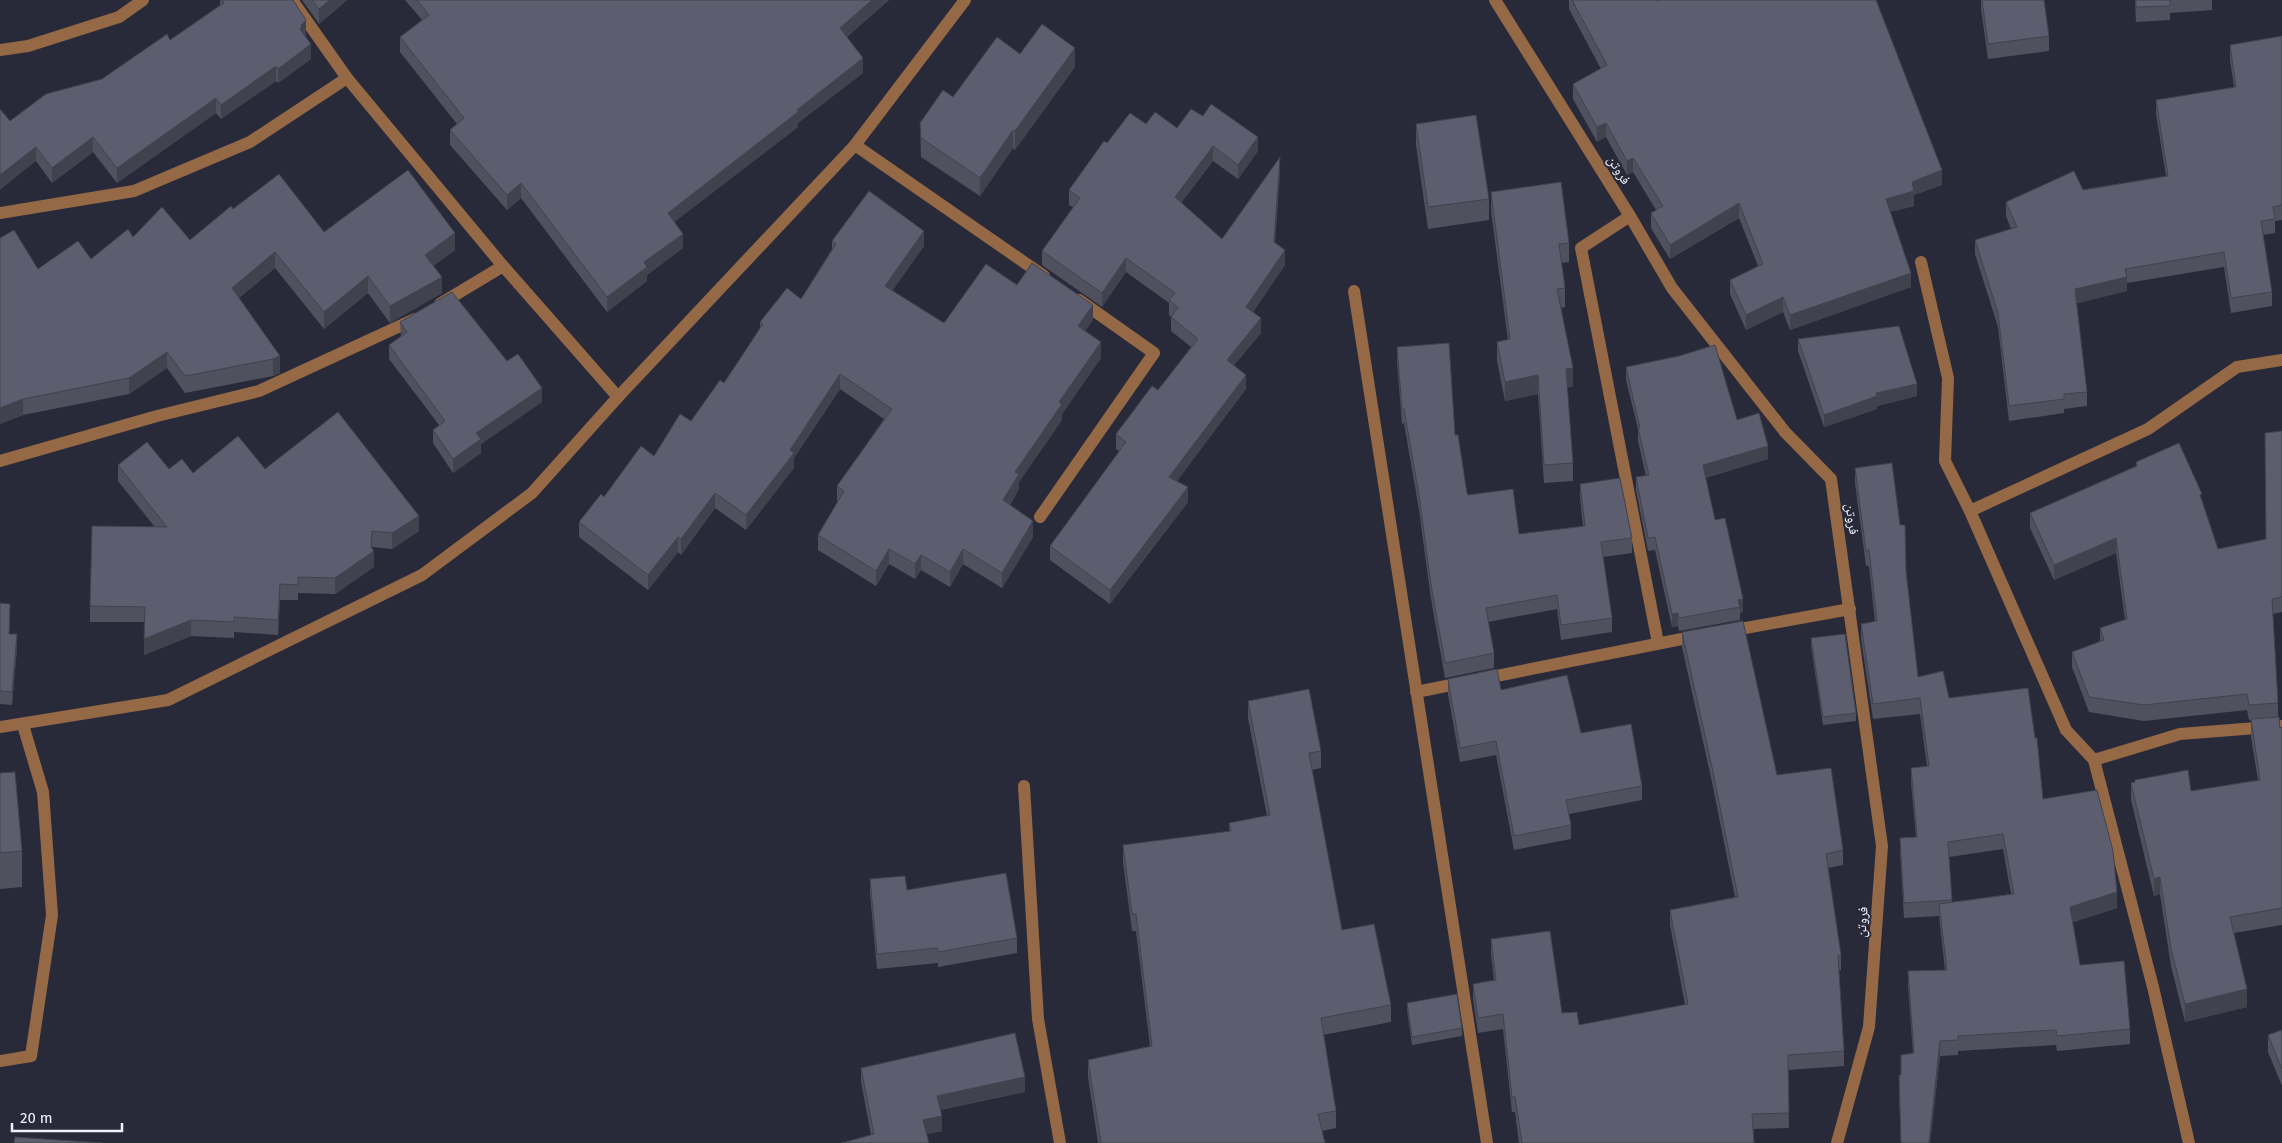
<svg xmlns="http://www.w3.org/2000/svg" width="2282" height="1143" viewBox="0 0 2282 1143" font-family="'Fira Sans','Noto Naskh Arabic',sans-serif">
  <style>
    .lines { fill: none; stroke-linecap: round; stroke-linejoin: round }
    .street { stroke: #956945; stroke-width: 12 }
    .wall { fill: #4f515f; fill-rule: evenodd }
    .shaded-wall { fill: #40424e }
    .building { fill: #5c5e6f; stroke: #40424e }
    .labels { text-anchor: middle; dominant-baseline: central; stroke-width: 4; stroke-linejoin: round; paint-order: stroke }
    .street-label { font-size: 14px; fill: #f2f3fe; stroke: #292a39 }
  </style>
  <rect width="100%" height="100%" fill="#292a39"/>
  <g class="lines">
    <g class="street">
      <path d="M292 0 347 78 503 266 618 397"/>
      <path d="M1495 0 1630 216 1672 288 1785 432 1831 479 1882 846 1869 1027 1837 1143"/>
      <path d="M0 50 28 46 119 17 143 0"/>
      <path d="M855 145 1044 276"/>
      <path d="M0 213 134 191 250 142 347 78"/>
      <path d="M1630 216 1581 248 1658 643"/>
      <path d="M1921 262 1948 378 1945 461 1970 511 2066 730 2094 760 2153 987 2189 1143"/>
      <path d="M1354 291 1487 1143"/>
      <path d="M440 304 503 266"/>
      <path d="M0 461 157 416 259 391 415 319"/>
      <path d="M1970 511 2148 429 2237 367 2282 360"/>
      <path d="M1040 517 1154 353 1079 300"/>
      <path d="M1729 631 1850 609"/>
      <path d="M1416 692 1697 636"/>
      <path d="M0 727 168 700 422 575 532 493 618 397 855 145 965 0"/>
      <path d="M2094 760 2180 734 2282 726"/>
      <path d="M1024 786 1038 1019 1060 1143"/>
      <path d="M0 1061 31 1056 52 915 43 792 23 725"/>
    </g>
  </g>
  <g class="wall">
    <path d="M220 0H293L306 34 305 36 311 59 278 83 276 81 221 119 216 113 117 183 93 152 52 183 36 161 10 121 102 79 170 40 220 5Z"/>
    <path d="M302 0H347L319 24Z"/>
    <path d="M405 0H889L847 37 863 73 798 123V127L674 222 683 248 647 275V281L607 312 521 198 507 210 450 145V130L457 124 400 52V37L422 20Z"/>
    <path d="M1569 0H1656L1942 185 1914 195V206L1890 212 1911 287 1790 330 1783 312 1746 330 1730 294V280L1758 266 1739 218 1670 259 1651 228V213L1656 210 1633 172 1627 175 1606 137 1597 142 1573 99V84L1601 69 1569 9Z"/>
    <path d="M1981 0H2044L2049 36V51L1988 59 1981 9Z"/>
    <path d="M2135 0H2212V10L2170 13V20L2136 22Z"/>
    <path d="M2282 36V220L2275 221V233L2263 235 2272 292V306L2231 313 2224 267 2127 283V291L2076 303 2087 392V406L2064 409V413L2009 421 1998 327 1975 254V240L2011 229 2006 216V202L2166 176 2156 114V100L2234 87 2230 60V45Z"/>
    <path d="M1020 54 1075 67 1015 150 1013 148 980 196 921 157 920 123 953 97Z"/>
    <path d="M1203 116 1258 151 1238 179 1213 161 1181 203 1222 239 1280 171 1275 243 1285 265 1253 312 1261 333 1234 365 1246 389 1176 481 1188 502 1110 604 1050 560V546L1120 452 1116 449V434L1158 390 1191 347 1171 331V317L1169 315V303L1126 272 1102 307 1042 265V251L1073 207 1069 205V190L1107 143 1146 124 1177 128Z"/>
    <path d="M1416 124 1489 199V220L1428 229 1416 145Z"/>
    <path d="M1491 192 1569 243V262L1562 263 1565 288V307L1561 308 1573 386 1567 388 1573 463V481L1544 483 1538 394 1505 401 1497 361V342L1508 340 1491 211Z"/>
    <path d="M233 209 324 232 455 250 433 266 442 293 390 323 368 293 324 329 275 268 239 298 280 373 273 376 185 393 167 368 129 394 23 415 0 424 38 269 91 259 133 237 190 240Z"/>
    <path d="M832 241 924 246 892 291 944 323 1017 285 1093 320 1085 331 1101 358 1062 414V420L1019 482V489L1010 505 1033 537 1002 588 963 564 950 587 921 570 915 579 889 564 876 586 818 550V535L838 502 837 501V486L884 419 840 389 794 458V468L746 530 715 508 681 555 678 552 648 590 579 537V522L604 497 654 456 691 421 724 383 760 328V322L801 299 832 249Z"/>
    <path d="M400 322 507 361 542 402 481 444V453L453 473 433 443V430L439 425 389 359V345L401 337Z"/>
    <path d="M1798 339 1917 396 1877 406V409L1824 427 1798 351Z"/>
    <path d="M1397 347 1455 435 1467 493 1468 495 1519 534 1583 526 1580 498V484L1632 538V553L1603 557 1612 618V632L1561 640 1557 609 1488 622 1494 653V668L1445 678 1431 599 1419 510 1404 423 1402 424 1397 362Z"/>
    <path d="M1626 367 1737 420 1768 459 1705 478 1715 520 1743 612 1740 613V620L1679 631 1678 626 1672 627 1655 550 1648 551 1636 490V477L1646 476 1638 441V429L1626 380Z"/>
    <path d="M2282 431V612L2273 614 2278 703V717L2280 728 2282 727V925L2234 933 2247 1007 2185 1022 2171 966 2160 894 2154 896 2131 800V783L2191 791 2258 780 2251 737V720H2249L2247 710 2144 721 2089 712 2072 667V652L2100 642V628L2125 620 2116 553 2054 580 2030 528V513L2136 466V462L2202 500 2218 549 2266 539Z"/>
    <path d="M118 465 169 469 193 473 265 469 419 531 392 549 372 547 374 567 335 594 298 593V600H280L278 635 234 632V638L191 636 144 655 145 622H90V606L154 526 118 481Z"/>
    <path d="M1855 468 1906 571 1918 677 1949 698 2043 799 2117 908 2073 922 2080 965 2130 1029V1044L2057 1051 2056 1045 1958 1051V1055L1940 1056 1930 1143H1901L1899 1090V1075H1901L1913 1053 1908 986V971L1945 970 1939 916 1904 918 1900 853V838L1916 837 1911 783V768L1927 766 1920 714 1873 719 1861 639V624L1875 622 1869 566H1866L1855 483ZM2003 849 2011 894 1952 902 1949 857Z"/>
    <path d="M0 603 10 617 9 634 17 648 12 705 0 704Z"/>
    <path d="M1682 632 1777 775 1843 850V865L1828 868 1841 955V970L1839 971 1844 1051V1066L1788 1070 1789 1128 1753 1129 1754 1143H1519L1515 1112H1512L1503 1029 1478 1033 1473 999V984L1494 980 1491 954V939L1562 1013 1579 1025 1685 1005 1670 925V910L1735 897 1712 782 1682 647Z"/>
    <path d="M1811 638 1856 713V721L1823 725 1811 646Z"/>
    <path d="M1448 679 1501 690 1581 733 1642 786V800L1569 814 1571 825V839L1514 850 1496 755 1460 762 1448 694Z"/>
    <path d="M1248 701 1321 751V768L1312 770 1342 930 1391 1005V1022L1323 1035 1336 1111V1128L1322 1131 1325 1143H1098L1088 1077V1060L1150 1046 1136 931H1132L1123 862V845L1229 832V823L1267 816 1248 718Z"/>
    <path d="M0 773 22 851V887L0 889Z"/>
    <path d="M870 879 907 890 1017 938V953L938 967V963L877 969 870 894Z"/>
    <path d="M1407 1003 1462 1028V1036L1412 1045 1407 1010Z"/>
    <path d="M2282 1030V1086L2268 1052V1035Z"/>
    <path d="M861 1068 1025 1092 940 1110 942 1131 927 1134 871 1135 861 1082Z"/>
  </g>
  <g class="shaded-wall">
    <path d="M330 0H347L319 24V9Z"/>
    <path d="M872 0H889L840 43V28Z"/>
    <path d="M306 20V34L302 38 300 29 301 25Z"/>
    <path d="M311 44V59L278 83V69Z"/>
    <path d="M1075 48V67L1015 150V131Z"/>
    <path d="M863 58V73L798 123V127L668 227V213Z"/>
    <path d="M276 66V81L221 119V105Z"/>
    <path d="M216 98V113L117 183V168Z"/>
    <path d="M1606 123V137L1597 142V127Z"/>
    <path d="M1013 130V148L980 196V178Z"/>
    <path d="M93 137V152L52 183V168Z"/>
    <path d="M1258 137V151L1238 179V165Z"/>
    <path d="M1213 146V161L1175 211V197Z"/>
    <path d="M36 147V161L0 190V175Z"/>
    <path d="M1280 157V171L1274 257V242Z"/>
    <path d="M1633 158V172L1627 175V161Z"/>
    <path d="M1942 170V185L1914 195V206L1886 213V199L1912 182Z"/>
    <path d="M521 183V198L507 210V195Z"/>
    <path d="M1739 203V218L1670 259V245Z"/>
    <path d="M924 231V246L885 301V286Z"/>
    <path d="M455 233V250L425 272V255Z"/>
    <path d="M683 234V248L647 275V281L607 312V297L644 262Z"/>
    <path d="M1285 250V265L1246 321V307Z"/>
    <path d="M275 252V268L232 304V288Z"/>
    <path d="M1126 258V272L1102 307V293Z"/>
    <path d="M1911 273V287L1790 330V315Z"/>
    <path d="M368 276V293L324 329V312Z"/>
    <path d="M442 277V293L390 323V306Z"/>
    <path d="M2127 277V291L2075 304V289Z"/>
    <path d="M1783 297V312L1746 330V315Z"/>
    <path d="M1093 305V320L1078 341V326Z"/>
    <path d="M1261 318V333L1227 374V360Z"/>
    <path d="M1101 342V358L1062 414V420L1019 482V489L1003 515V500L1015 472 1059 402Z"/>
    <path d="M167 352V368L129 394V378Z"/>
    <path d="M280 356V373L273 376V359Z"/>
    <path d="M1573 368V386L1566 388V369Z"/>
    <path d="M840 374V389L794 458V468L746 530V515Z"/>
    <path d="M1246 375V389L1169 492V477Z"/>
    <path d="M1538 375V394L1505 401V382Z"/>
    <path d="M1917 384V396L1877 406V409L1824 427V415L1876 393Z"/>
    <path d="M542 388V402L481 444V453L453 473V459L476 433Z"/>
    <path d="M23 399V415L0 424V408Z"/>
    <path d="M1768 446V459L1703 478V465Z"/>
    <path d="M1188 487V502L1110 604V590Z"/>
    <path d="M715 493V508L681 555V539Z"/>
    <path d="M419 516V531L392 549V533Z"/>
    <path d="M1033 521V537L1002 588V573Z"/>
    <path d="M372 531 371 553 374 551V567L335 594V578Z"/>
    <path d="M678 537V552L648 590V575Z"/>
    <path d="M2116 538V553L2054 580V565Z"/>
    <path d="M889 549V564L876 586V571Z"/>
    <path d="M963 549V564L950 587V572Z"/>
    <path d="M921 555V570L915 579V564Z"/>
    <path d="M280 584V600L278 635V620Z"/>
    <path d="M1743 599V612L1740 613V607L1738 600Z"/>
    <path d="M1678 613V626L1672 627V614Z"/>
    <path d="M191 620V636L144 655V639Z"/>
    <path d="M17 634V648L12 705V692Z"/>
    <path d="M2160 877V894L2154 896V879Z"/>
    <path d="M2117 892V908L2070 922V907Z"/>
    <path d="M2247 989V1007L2185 1022V1004Z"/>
    <path d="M1940 1041V1056L1930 1143H1929Z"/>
    <path d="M1025 1077V1092L937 1110V1096Z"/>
    <path d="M942 1116V1131L923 1135V1120Z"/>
  </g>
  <g class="building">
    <path d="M222 0H293L306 20 301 25 302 27 300 29 311 44 278 69 276 66 221 105 216 98 117 168 93 137 52 168 36 147 0 175V109L10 121 46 94 102 79 167 34 170 40 224 3Z"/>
    <path d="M312 0H330L319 9Z"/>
    <path d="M417 0H872L840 28 863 58 797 110 798 112 668 213 683 234 644 262 647 267 607 297 521 183 507 195 450 130 464 118 400 37 429 15Z"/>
    <path d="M1572 0H1656L1657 1 1658 0H1876L1942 170 1912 182 1914 191 1886 199 1911 273 1790 315 1783 297 1746 315 1730 280 1763 264 1739 203 1670 245 1651 213 1663 206 1633 158 1627 161 1606 123 1597 127 1573 84 1607 65Z"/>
    <path d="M1982 0H2044L2049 36 1988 44Z"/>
    <path d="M2136 0H2170V6L2136 7Z"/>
    <path d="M1042 24 1075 48 1015 131 1013 130 980 178 921 138 920 123 943 90 953 97 997 37 1020 54Z"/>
    <path d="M2282 36V205L2273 207 2275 219 2261 221 2272 292 2231 298 2224 252 2125 269 2127 277 2075 289 2087 392 2064 394V399L2009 406 1998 313 1975 240 2017 227 2006 202 2074 171 2083 190 2168 176 2156 100 2236 87 2230 45Z"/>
    <path d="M1211 104 1258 137 1238 165 1213 146 1175 197 1222 239 1280 157 1274 242 1285 250 1246 307 1261 318 1227 360 1246 375 1169 477 1188 487 1110 590 1050 546 1126 442 1116 434 1152 386 1158 390 1198 339 1171 317 1178 308 1169 300 1175 293 1126 258 1102 293 1042 251 1080 198 1069 190 1104 141 1107 143 1130 113 1146 124 1155 112 1177 128 1191 109 1203 116Z"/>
    <path d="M1476 115 1489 199 1428 207 1416 124Z"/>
    <path d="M408 170 455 233 425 255 442 277 390 306 368 276 324 312 275 252 232 288 280 356 273 359 185 376 167 352 129 378 23 399 0 408V238L14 230 38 269 78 241 91 259 128 229 133 237 162 207 190 240 231 206 233 209 279 174 324 232Z"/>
    <path d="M1561 182 1569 243 1559 244 1565 288 1557 289 1573 368 1566 369 1573 463 1544 465 1538 375 1505 382 1497 342 1510 339 1491 192Z"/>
    <path d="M869 191 924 231 885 286 944 323 986 264 1017 285 1032 263 1093 305 1078 326 1101 342 1059 402 1062 404 1015 472 1019 474 1003 500 1033 521 1002 573 963 549 950 572 921 555 915 564 889 549 876 571 818 535 844 491 837 486 892 409 840 374 790 450 794 453 746 515 715 493 681 539 678 537 648 575 579 522 601 494 604 497 641 446 654 456 680 414 691 421 720 380 724 383 763 324 760 322 787 288 801 299 836 244 832 241Z"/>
    <path d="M452 292 507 361 518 354 542 388 476 433 481 439 453 459 433 430 445 421 389 345 407 332 400 322Z"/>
    <path d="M1899 326 1917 384 1876 393 1877 396 1824 415 1798 339Z"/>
    <path d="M1449 343 1455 435H1458L1467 493 1468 495 1513 489 1519 534 1585 526 1580 484 1620 478 1632 538 1601 542 1612 618 1561 625 1557 595 1486 608 1494 653 1445 663 1431 585 1419 495 1404 409H1402L1397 347Z"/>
    <path d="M1715 345 1737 420 1759 413 1768 446 1703 465 1715 520 1725 518 1743 599 1738 600 1740 607 1679 618 1678 613 1672 614 1655 537 1648 538 1636 477 1649 475 1638 428H1640L1626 367 1679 356Z"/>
    <path d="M338 412 419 516 392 533 372 531 371 547 374 551 335 578 298 577V585L280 584 278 620 234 617V622L191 620 144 639 145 607 90 606 92 526 167 527 118 465 147 442 169 469 182 459 193 473 238 436 265 469Z"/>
    <path d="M2282 431V597L2272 599 2278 703 2249 705 2247 694 2144 705 2089 697 2072 652 2104 640 2100 628 2127 619 2116 538 2054 565 2030 513 2137 466 2136 462 2179 443 2202 494 2200 495 2218 549 2266 539 2265 433Z"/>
    <path d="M1892 463 1900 525H1905L1906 571 1918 677 1943 671 1949 698 2028 688 2035 738H2037L2043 799 2097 790 2113 851 2117 892 2070 907 2080 965 2124 961 2130 1029 2057 1036 2056 1030 1958 1036V1040L1940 1041 1929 1143H1901L1899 1075H1901V1055L1914 1053 1908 971 1947 970 1939 904 2014 894 2003 834 1948 842 1952 900 1904 903 1900 838 1917 837 1911 768 1929 766 1920 698 1873 704 1861 624 1877 621 1869 550 1866 551 1855 468Z"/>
    <path d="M0 603 10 604 9 634H17L12 692 0 691Z"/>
    <path d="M1743 621 1777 775 1831 768 1843 850 1826 854 1841 955 1838 956 1844 1051 1788 1055 1789 1113 1752 1114 1754 1143H1522L1515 1097H1512L1503 1014 1478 1018 1473 984 1496 980 1491 939 1550 931 1562 1013 1577 1012 1579 1025 1688 1004 1670 910 1738 897 1712 767 1682 632Z"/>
    <path d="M1845 634 1856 713 1823 717 1811 638Z"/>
    <path d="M1497 669 1501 690 1567 675 1581 733 1631 724 1642 786 1566 800 1571 825 1514 836 1496 741 1460 748 1448 679Z"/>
    <path d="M1309 689 1321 751 1309 753 1342 930 1374 924 1391 1005 1321 1018 1336 1111 1318 1114 1325 1143H1101L1088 1060 1152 1046 1136 914H1132L1123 845 1231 831 1229 823 1270 815 1248 701Z"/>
    <path d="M2279 717 2280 728 2282 727V908L2230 917 2247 989 2185 1004 2171 949 2160 877 2154 879 2131 783 2135 782V780L2188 770 2191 791 2260 780 2251 719Z"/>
    <path d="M15 772 22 851 0 853V773Z"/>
    <path d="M1006 873 1017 938 938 952V948L877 954 870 879 905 876 907 890Z"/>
    <path d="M1457 994 1462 1028 1412 1037 1407 1003Z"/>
    <path d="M2282 1030V1069L2268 1035Z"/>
    <path d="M1015 1033 1025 1077 937 1096 942 1116 923 1120 929 1143H842L874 1134 861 1068Z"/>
    <path d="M15 1137 103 1143H14Z"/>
  </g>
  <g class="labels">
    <g class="street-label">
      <text transform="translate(1619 170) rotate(58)">فروتن</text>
      <text transform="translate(1852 519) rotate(82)">فروتن</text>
      <text transform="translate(1862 922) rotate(-86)">فروتن</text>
    </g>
  </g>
  <path d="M12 1123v8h110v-8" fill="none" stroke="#f2f3fe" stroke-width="2.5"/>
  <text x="20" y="1123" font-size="15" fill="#f2f3fe" stroke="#292a39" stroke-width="4" paint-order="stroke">20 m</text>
</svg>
